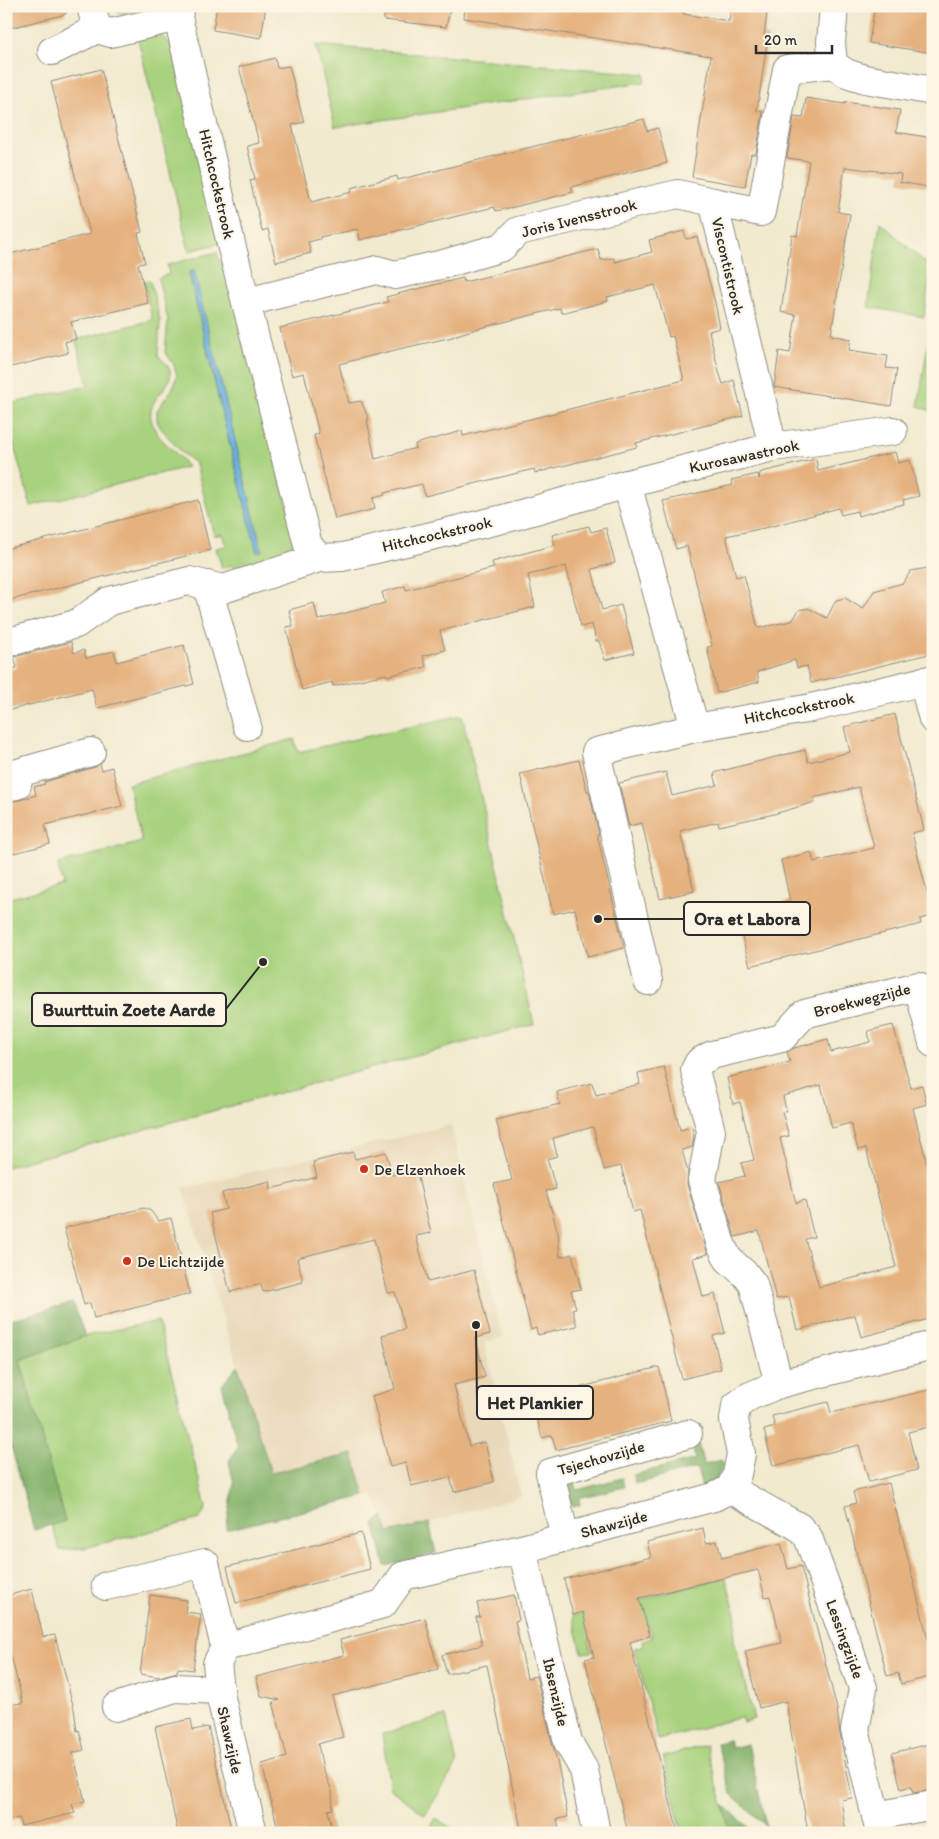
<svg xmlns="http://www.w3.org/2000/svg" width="939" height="1839" viewBox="0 0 939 1839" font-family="Itim,sans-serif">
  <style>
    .built { fill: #e9d9ba }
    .green { fill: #a8d27e; stroke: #6a7e54; fill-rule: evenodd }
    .forest { fill: #86b46d; stroke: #58704c }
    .water { fill: #69afdf; stroke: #4a6d85 }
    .building { fill: #e5b17e; fill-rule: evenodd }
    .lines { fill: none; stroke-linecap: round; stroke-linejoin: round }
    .minor-casing { stroke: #8e8a7d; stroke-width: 30 }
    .minor { stroke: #fff; stroke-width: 28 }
    .poi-dot { fill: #c8321e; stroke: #fcf5e5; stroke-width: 2 }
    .labels { text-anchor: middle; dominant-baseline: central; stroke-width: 4; stroke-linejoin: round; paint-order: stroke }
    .street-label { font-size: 16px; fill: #2b2b2b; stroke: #fcf5e5 }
    .poi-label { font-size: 16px; fill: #2b2b2b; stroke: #fcf5e5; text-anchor: start }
    .leader { fill: none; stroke: #2b2b2b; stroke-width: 2 }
    .callout-dot { fill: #2b2b2b; stroke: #fcf5e5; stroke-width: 2 }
    .callout { fill: #fcf5e5; stroke: #2b2b2b; stroke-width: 2 }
    .callout-label { font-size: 18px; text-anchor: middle; font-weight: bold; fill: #2b2b2b }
  </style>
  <rect width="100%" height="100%" fill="#fcf5e5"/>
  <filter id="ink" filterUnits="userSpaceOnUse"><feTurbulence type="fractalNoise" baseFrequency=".02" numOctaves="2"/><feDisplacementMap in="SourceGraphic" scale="10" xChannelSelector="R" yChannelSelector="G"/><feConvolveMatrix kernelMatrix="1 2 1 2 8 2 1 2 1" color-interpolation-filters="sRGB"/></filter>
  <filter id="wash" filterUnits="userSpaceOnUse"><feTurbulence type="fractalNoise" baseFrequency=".0096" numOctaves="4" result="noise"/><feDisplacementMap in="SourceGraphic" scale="20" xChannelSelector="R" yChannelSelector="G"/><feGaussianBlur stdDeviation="1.12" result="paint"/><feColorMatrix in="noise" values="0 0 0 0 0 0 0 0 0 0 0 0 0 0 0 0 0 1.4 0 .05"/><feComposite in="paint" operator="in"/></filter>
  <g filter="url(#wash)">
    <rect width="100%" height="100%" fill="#f1eacf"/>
    <path class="built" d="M451 1125 502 1337 484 1342 521 1496 429 1523 387 1533 383 1516 372 1494 365 1496 353 1454 271 1474 183 1188Z"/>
    <g class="green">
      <path d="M110 6H158L121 15Z"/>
      <path d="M159 34 171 44 221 243 189 251 138 39Z"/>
      <path d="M316 45 645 74 644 82 335 127Z"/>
      <path d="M880 222 931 268 924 317 868 307Z"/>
      <path d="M217 252 220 264 226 263 295 536 292 548 286 556 235 573 232 565 222 568 216 548 226 546 222 534 214 536 196 464 181 452 160 427 157 421V410L173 388 177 375 173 363 165 352 168 320 158 278 169 274 167 265ZM193 271 262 551 257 552 222 413 189 273Z"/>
      <path d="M150 280 160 321 158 356C191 382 147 391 151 418 154 440 179 451 187 467L31 506 6 418V405L88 385 76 341 82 338 152 320 144 281Z"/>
      <path d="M933 312V412L918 406Z"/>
      <path d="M462 715 534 1024 6 1167V899L62 885 58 864 142 842 128 784 294 739 298 752Z"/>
      <path d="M158 1321 206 1507 200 1519 84 1548 60 1550 51 1525 64 1521 20 1360 85 1336Z"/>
      <path d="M726 1578 736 1617 734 1640 754 1719 743 1723 741 1717 658 1740 634 1648 643 1646 642 1641 652 1638 648 1624 589 1640 592 1652 582 1653 573 1616Z"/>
      <path d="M446 1716 457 1764 425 1815 390 1788 382 1734Z"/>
      <path d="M706 1745 731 1833H682L663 1757Z"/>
      <path d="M436 1818 456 1831 454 1833H427Z"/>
    </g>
    <g class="forest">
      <path d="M73 1303 85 1336 20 1360 65 1521 34 1530 6 1428V1321Z"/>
      <path d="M238 1366 271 1473 353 1454 365 1496 226 1530 234 1484 229 1461 238 1447 222 1385Z"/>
      <path d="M696 1437 704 1465 721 1460 724 1464 717 1479 702 1487 697 1468 635 1484 633 1475 695 1459 691 1440Z"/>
      <path d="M573 1475 577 1490 622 1478 624 1487 579 1498 580 1505 572 1507 565 1477Z"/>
      <path d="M383 1516 388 1533 429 1523 436 1553 385 1566 374 1524Z"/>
      <path d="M729 1740 731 1748 748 1744 766 1826 731 1794 717 1743Z"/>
      <path d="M723 1804 754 1833H731Z"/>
    </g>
    <path class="water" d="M194 271 262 551 257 552 222 413 189 272Z"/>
    <g id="blocks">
      <g class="building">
        <path d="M6 6H65L66 14 6 29Z"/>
        <path d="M217 6H266L261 38 213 30Z"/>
        <path d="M384 6H451L446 27 384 20Z"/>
        <path d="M465 6H685L683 14 729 21 731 6H768L764 36H768L757 111 763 112 756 154H751L745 186 692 177 711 56 464 18Z"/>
        <path d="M875 6H933V53L869 43Z"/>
        <path d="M275 58 277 68 289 66 304 122 292 125 311 202 352 192 351 188 397 176 398 180 644 119 647 131 658 128 667 163 571 187 573 192 518 206 496 211 494 207 360 240 358 229 320 237V239L308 242 311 253 276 262 268 229 262 231 250 180 255 179 247 146 259 143 239 67Z"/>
        <path d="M101 69 142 232 138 233 145 263 138 264 148 303 71 322 76 339 65 342 68 353 11 367 6 350V255L90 234 51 82Z"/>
        <path d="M806 98 845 104V102L900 110 896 132 933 138V188L900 182 901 174 845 167 838 212 850 214 831 335 851 339 849 350 888 356 886 368 897 369 891 406 774 387 779 351 790 353 796 315 781 312 792 235 797 236 809 161 787 158 794 117 803 118Z"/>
        <path d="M684 231 686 239 697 237 715 302 720 328 709 331 719 372 723 384 734 380 743 416 636 443 637 447 535 473 534 469 425 496 422 484 384 493 385 495 373 498 375 509 335 519 314 435 319 434 304 373 292 376 280 328 388 302 386 297 413 290 463 278 464 282 598 249 601 260 614 258 615 262 652 252 649 240ZM655 285 669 337 673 336 684 380 463 436 462 431 415 444 416 448 375 459 367 420H369L361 401 349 403 339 364 399 349 453 337V336L476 329 560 308 561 313 585 307 608 301 607 297Z"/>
        <path d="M895 452 898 463 910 460 919 496 903 500 904 504 858 516 857 511 841 515 839 508 769 527 726 536 736 577 744 575 758 628 792 621 799 610 808 608 827 618 836 600 845 598 863 609 874 591 903 583 911 571 933 567V653L811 683 807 666 797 668 795 660 757 672 759 682 717 693 707 647 712 646 687 546 676 549 663 501 733 485 731 480 758 474 759 479 760 473 762 472 816 459 818 471Z"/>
        <path d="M198 500 210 550 6 601V549Z"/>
        <path d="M589 526 591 532 606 528 615 563 592 569 602 610 621 605 634 653 605 660 599 641H596L592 624 581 627 566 566 528 575 535 607 440 631 445 650 423 656 426 667 387 676 386 674 333 686 332 682 302 690 286 627 293 626 289 610 314 603 318 620 385 603 382 592 405 586 406 590 494 568 492 562 555 545 552 535Z"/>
        <path d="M71 642 74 653 84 650 86 658 114 651 117 662 184 645 194 684 97 708 92 689 6 711V670L17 668 14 657Z"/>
        <path d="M895 714 924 830 912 833 933 916 920 919 921 924 750 966 736 915 790 901 781 860 811 852 814 862 874 848 859 787 813 798 815 802 774 814 719 826 718 822 680 831 694 891 660 899 642 823 629 826 619 783 666 772 672 796 717 785 714 773 783 755 805 750 808 762 850 752 844 727Z"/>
        <path d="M579 760 587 791H589L599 834H597L624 948 588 957 582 933 580 932 575 909 553 914 520 774Z"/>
        <path d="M100 764 102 770 112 767 122 806 45 825 50 844 6 855V802L20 800 36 795 34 787 45 784 44 782 95 767Z"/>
        <path d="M893 1025 911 1088 922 1085 927 1104 913 1108 933 1188V1318L861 1337 855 1315 797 1330 789 1297 776 1299 759 1231 735 1237 719 1182 745 1176 741 1163 754 1160 740 1102 733 1104 727 1078 790 1062 787 1052 794 1048 828 1039 831 1052 870 1042 868 1031ZM821 1085 832 1128 851 1123 858 1150 866 1148 896 1267 819 1287 805 1239 814 1237 805 1200 796 1203 780 1138 789 1136 782 1112 786 1111 783 1096Z"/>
        <path d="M664 1067 680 1130 692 1127 694 1136 692 1147 682 1150 688 1172 687 1184 708 1254 693 1258 703 1297 715 1294 725 1333 713 1336 721 1369 682 1379 640 1210 633 1212 621 1166 604 1170 593 1127 553 1138 557 1156 547 1159 556 1189 546 1191 558 1233 560 1257 572 1254 581 1289 571 1291 576 1308 572 1309 577 1326 538 1335 536 1328 531 1330 494 1184 512 1180 496 1120 560 1104 557 1092 592 1083 596 1095 640 1084 638 1073Z"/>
        <path d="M353 1152 355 1159 386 1152 392 1175 416 1169 431 1233 416 1236 428 1282 474 1270 490 1334 475 1338 485 1377 454 1385 469 1446 485 1442 494 1482 454 1492 450 1477 411 1486 406 1463 390 1467 372 1396 395 1389 382 1335 405 1329 395 1292 388 1293 374 1239 297 1258 303 1282 263 1292 261 1284 230 1292 210 1213 226 1209 222 1193 270 1181 271 1189 317 1177 313 1162Z"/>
        <path d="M144 1208 151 1211 158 1221 171 1218 190 1294 94 1318 90 1303 84 1305 64 1228Z"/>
        <path d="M659 1367 671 1421 556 1450 552 1435 542 1438 532 1400Z"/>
        <path d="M933 1389V1426L908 1432 917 1470 869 1482 859 1445 773 1466 764 1430 775 1427 772 1416 828 1402 831 1413Z"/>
        <path d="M889 1483 933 1659V1676L901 1684 898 1673 887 1676 845 1506 856 1503 853 1492Z"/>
        <path d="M703 1528 706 1543 717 1541 722 1558 781 1543 788 1569 801 1566 837 1709 840 1734 852 1798 841 1800 846 1833H808L786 1701 759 1708 745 1651 782 1643 770 1596 765 1597 758 1570 639 1598 650 1636 630 1642 678 1833H628L585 1659 594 1657 583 1612 573 1615 564 1579 651 1557 647 1542Z"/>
        <path d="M361 1533 370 1569 236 1603 227 1567Z"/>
        <path d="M32 1589 43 1637 55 1635 74 1709 77 1731 79 1730 84 1750 73 1753 85 1801 72 1804 75 1813 21 1826 19 1818 6 1821V1705L23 1703 9 1648 6 1649V1596Z"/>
        <path d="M150 1595 187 1600 185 1612 201 1614 193 1670 178 1668 177 1672 159 1677 140 1674Z"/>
        <path d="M514 1595 519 1620 515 1621 527 1678 536 1676 559 1770 568 1817 557 1819 560 1833H522L487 1665 447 1674 442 1655 482 1645 476 1617H480L477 1603Z"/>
        <path d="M425 1618 438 1669 332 1696 343 1737 318 1744 323 1769 332 1791 333 1809 328 1810 333 1833H279L262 1764 287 1757 273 1702 280 1700 261 1696 256 1677 344 1655 340 1640Z"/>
        <path d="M191 1719 193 1730 208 1727 232 1833H178L155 1727Z"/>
        <path d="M933 1743V1790L913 1793 911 1786 901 1789 892 1753Z"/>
      </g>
    </g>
  </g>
  <g filter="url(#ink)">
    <use href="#blocks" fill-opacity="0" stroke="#8e8a7d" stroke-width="1"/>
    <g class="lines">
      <defs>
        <g id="minor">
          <path d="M91 6 97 29 111 33 178 17"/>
          <path d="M180 6 178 17 231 244 308 545 319 558 343 557 507 518 627 484 695 728"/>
          <path d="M834 6 831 42 833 64 846 73 865 79 933 91"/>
          <path d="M52 51 97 29"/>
          <path d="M247 302 377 270 395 275 444 264 502 247 518 231 678 194 713 202"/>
          <path d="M773 447 713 202 761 212 787 69 833 64"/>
          <path d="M627 484 773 447 893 431"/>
          <path d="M207 585 247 726"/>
          <path d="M6 643 76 624 109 601 189 581 223 589 319 558"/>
          <path d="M923 681 933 719"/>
          <path d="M6 787 17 785 18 773 91 752"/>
          <path d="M648 981 596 752 695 728 806 709 933 679"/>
          <path d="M779 1384 753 1284 746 1275 728 1259 720 1242 702 1180 711 1131 695 1070 699 1062 712 1055 782 1038 804 1014 918 986 933 1043"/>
          <path d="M730 1489 799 1527 808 1537 863 1688 855 1730 880 1833"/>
          <path d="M565 1538 550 1473 688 1434"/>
          <path d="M522 1549 568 1742 584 1770 596 1833"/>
          <path d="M106 1586 205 1563 225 1647"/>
          <path d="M116 1707 175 1688 220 1690"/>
          <path d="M876 1816 933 1805"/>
          <path d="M253 1833 221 1698 217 1664 225 1647 383 1604 403 1576 522 1549 714 1497 730 1489 737 1474 741 1454 734 1420 736 1406 750 1396 779 1384 933 1345"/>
        </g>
      </defs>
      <use href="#minor" class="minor-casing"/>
      <use href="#minor" class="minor"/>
    </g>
  </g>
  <g class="poi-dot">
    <circle cx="364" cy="1169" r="5"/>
    <circle cx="127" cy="1261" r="5"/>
  </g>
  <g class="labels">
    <g class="street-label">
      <text transform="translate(217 184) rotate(77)">Hitchcockstrook</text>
      <text transform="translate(579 218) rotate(-14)">Joris Ivensstrook</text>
      <text transform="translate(728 266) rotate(77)">Viscontistrook</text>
      <text transform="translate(744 456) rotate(-12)">Kurosawastrook</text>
      <text transform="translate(437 534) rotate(-13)">Hitchcockstrook</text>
      <text transform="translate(799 708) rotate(-11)">Hitchcockstrook</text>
      <text transform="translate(862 1000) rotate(-14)">Broekwegzijde</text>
      <text transform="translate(601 1458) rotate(-16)">Tsjechovzijde</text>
      <text transform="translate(614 1524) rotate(-15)">Shawzijde</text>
      <text transform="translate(845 1639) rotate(70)">Lessingzijde</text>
      <text transform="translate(556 1692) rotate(77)">Ibsenzijde</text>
      <text transform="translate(230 1740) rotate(77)">Shawzijde</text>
    </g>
    <g class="poi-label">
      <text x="374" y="1169">De Elzenhoek</text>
      <text x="137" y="1261">De Lichtzijde</text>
    </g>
  </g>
  <path class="leader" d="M598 919L684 919M263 962L226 1009M476 1325L477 1403"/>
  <g class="callout-dot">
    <circle cx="598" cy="919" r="5"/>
    <circle cx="263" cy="962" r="5"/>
    <circle cx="476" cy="1325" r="5"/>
  </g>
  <g class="callout">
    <rect x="684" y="902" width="126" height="33" rx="5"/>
    <rect x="32" y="993" width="194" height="33" rx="5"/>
    <rect x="477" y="1386" width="116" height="33" rx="5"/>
  </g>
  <g class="callout-label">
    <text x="747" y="925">Ora et Labora</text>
    <text x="129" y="1016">Buurttuin Zoete Aarde</text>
    <text x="535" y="1409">Het Plankier</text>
  </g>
  <rect width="939" height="1839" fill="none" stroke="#fcf5e5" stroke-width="25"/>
  <path d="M756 45v8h76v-8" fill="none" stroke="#2b2b2b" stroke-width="2.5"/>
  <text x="764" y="45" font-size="15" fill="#2b2b2b" stroke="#fcf5e5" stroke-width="4" paint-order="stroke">20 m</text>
</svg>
